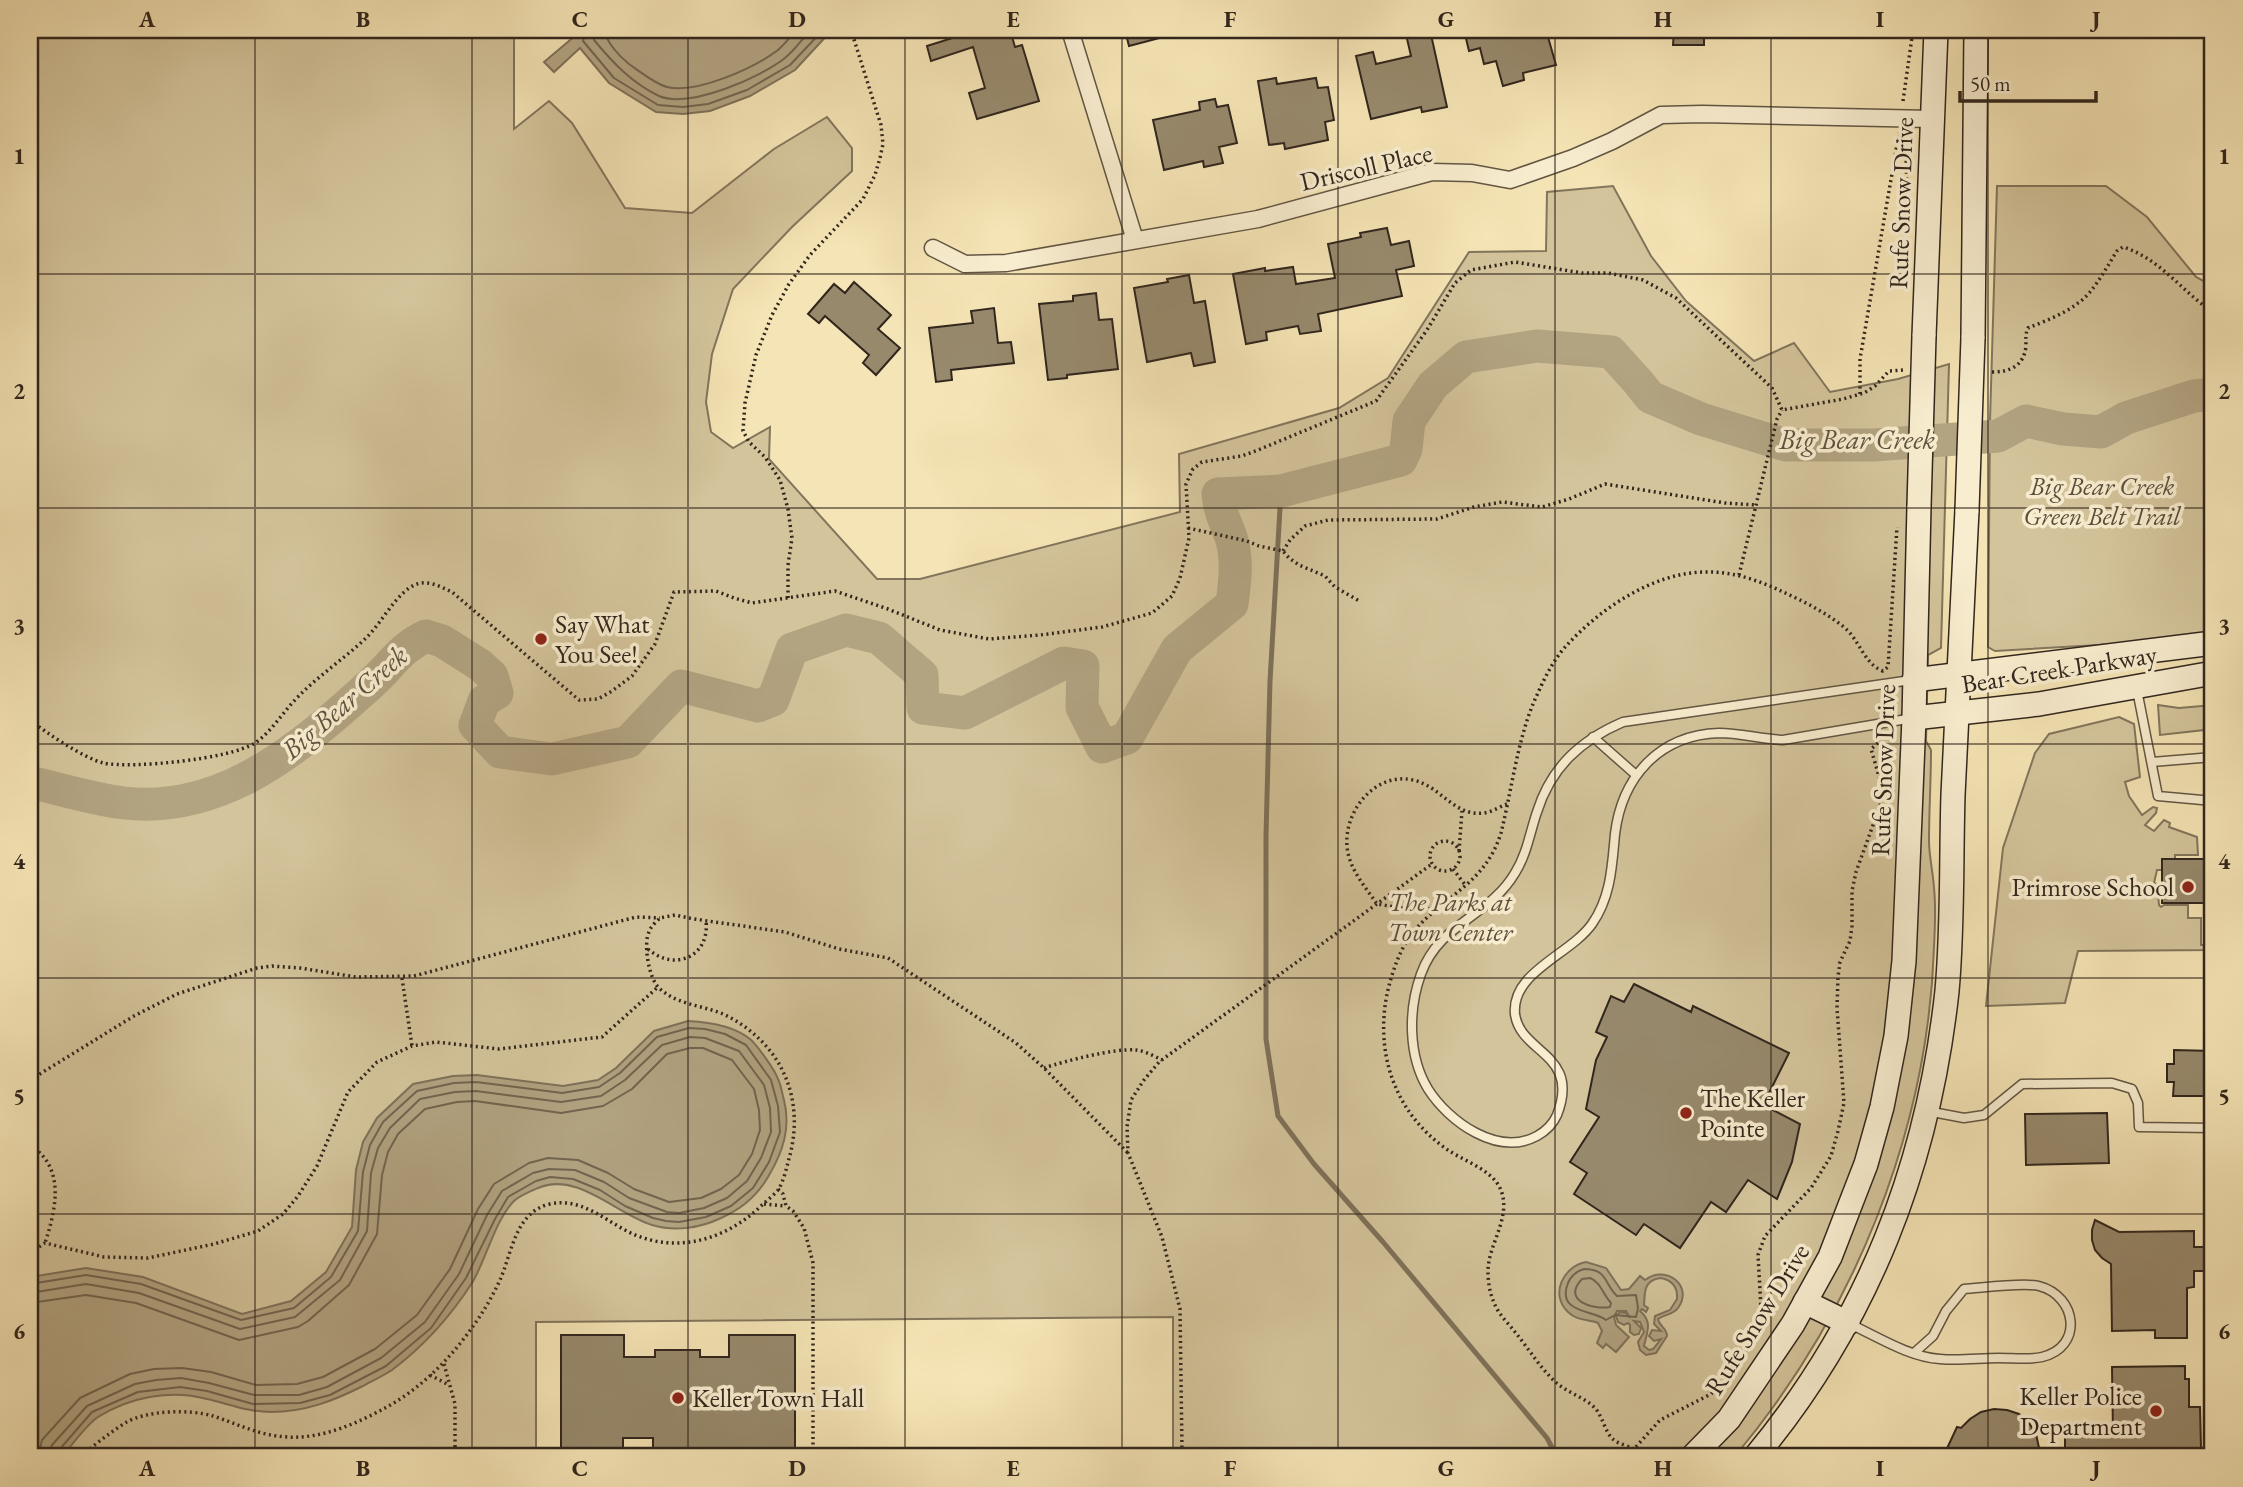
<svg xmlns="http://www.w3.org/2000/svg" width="2243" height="1487" viewBox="0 0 2243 1487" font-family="'EB Garamond',serif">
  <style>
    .green { fill: #d4c49b; stroke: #82755c; stroke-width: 2 }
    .water { fill: #b2a381; stroke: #7e7159; stroke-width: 2; fill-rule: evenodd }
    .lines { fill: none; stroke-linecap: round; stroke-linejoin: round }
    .shore { stroke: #72644f; stroke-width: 2 }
    .stream { stroke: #7e7159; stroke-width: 5 }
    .river { stroke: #b2a381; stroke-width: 33 }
    .building { fill: #97896c; stroke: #31261d; stroke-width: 2 }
    .service-casing { stroke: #625643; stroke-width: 11 }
    .minor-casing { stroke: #625643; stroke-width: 19 }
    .secondary-casing { stroke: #31261d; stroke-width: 26 }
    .path { stroke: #31261d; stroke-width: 3.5; stroke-dasharray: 2 3.5; stroke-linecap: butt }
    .service { stroke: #f8edcf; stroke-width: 8 }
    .minor { stroke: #f8edcf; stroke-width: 16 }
    .secondary { stroke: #f8edcf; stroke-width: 23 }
    .secondary-bridge-casing { stroke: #31261d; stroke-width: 26; stroke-linecap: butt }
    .secondary-bridge { stroke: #f8edcf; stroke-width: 23 }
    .grid { fill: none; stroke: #31261d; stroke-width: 2; stroke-opacity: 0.55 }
    .poi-dot { fill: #8f2418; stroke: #f8edcf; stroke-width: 2.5 }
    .labels { text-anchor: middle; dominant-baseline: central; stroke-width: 7; stroke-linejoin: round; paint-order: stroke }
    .street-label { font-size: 26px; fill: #31261d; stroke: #f8edcf }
    .park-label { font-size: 26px; font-style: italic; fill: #5a4e3c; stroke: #f8edcf }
    .poi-label { font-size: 26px; fill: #31261d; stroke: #f8edcf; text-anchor: start }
    .water-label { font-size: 28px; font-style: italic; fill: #5e5240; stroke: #f8edcf }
    .neatline { fill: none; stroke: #31261d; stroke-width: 2.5 }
    .grid-label { font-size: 23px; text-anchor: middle; font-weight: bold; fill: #31261d }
  </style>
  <rect width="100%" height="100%" fill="#f5e4b5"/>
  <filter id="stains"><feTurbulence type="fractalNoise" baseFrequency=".00286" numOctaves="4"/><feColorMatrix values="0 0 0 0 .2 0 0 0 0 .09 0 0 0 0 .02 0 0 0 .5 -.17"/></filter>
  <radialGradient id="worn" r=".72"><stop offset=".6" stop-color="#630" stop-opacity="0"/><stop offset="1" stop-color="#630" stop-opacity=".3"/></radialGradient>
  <g class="green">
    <path d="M30 30H514V129L549 101 572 123 625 208 692 213 774 149 827 117 852 148V171L792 227 733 289 712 354 706 402 711 432 733 448 770 427 769 459 877 579H920L1180 512 1179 454 1339 408 1388 378 1469 252 1546 251 1547 192 1613 186 1651 256 1686 301 1754 361 1794 343 1830 392 1898 379 1949 364 1941 648 1928 655 1926 741 1931 750C1931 780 1929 810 1929 841 1929 856 1933 872 1934 888 1936 907 1935 928 1934 947 1928 1132 1853 1316 1734 1457H1173V1317L536 1322V1457H30Z"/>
    <path d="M1997 186H2106L2147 217 2196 277 2213 286V635L2116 644 1995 651 1988 647 1990 421Z"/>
    <path d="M2158 705 2179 708 2213 705V729L2160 735Z"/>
    <path d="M2119 717 2134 724 2140 777 2125 782 2129 796 2142 815 2153 807 2157 808 2156 813 2145 825 2154 831 2164 820 2170 823 2169 827 2197 837 2198 855H2175V859L2162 870H2157L2154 883 2157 884 2159 905 2161 907 2164 905H2188V918H2201V945H2213V950L2078 951 2065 1003 1986 1006 2003 848 2035 753 2049 734Z"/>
  </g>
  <g class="water">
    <path d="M582 30H832L795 70 750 96 710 111 683 114 656 112 609 83 580 48 554 72 544 62Z"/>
    <path d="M688 1021C708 1022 734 1026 750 1039 757 1045 775 1070 778 1079 781 1085 782 1093 784 1100 791 1128 783 1152 768 1177 757 1196 742 1209 721 1218 700 1228 675 1232 652 1225 616 1214 577 1171 538 1188 531 1191 519 1196 514 1201 495 1220 486 1260 472 1283 450 1317 424 1346 392 1370 383 1376 372 1381 363 1386 333 1401 305 1412 271 1412 248 1412 229 1404 207 1399 171 1389 130 1397 98 1417 87 1424 71 1446 62 1457H30V1277L86 1268 143 1277 242 1314 291 1301 326 1272 352 1227 356 1170 363 1142 377 1118 413 1084 453 1076 477 1075 563 1086 598 1080 616 1068 654 1031Z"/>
    <path d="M1586 1262 1606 1268 1621 1290 1629 1289 1640 1276 1645 1280C1666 1264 1694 1286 1678 1308 1673 1315 1665 1314 1658 1319 1659 1326 1667 1328 1667 1336L1656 1353 1646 1355 1640 1350 1638 1342 1644 1332 1640 1322 1634 1321 1641 1328 1639 1334 1634 1335 1630 1332V1325L1628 1323 1624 1325 1618 1322 1616 1316 1620 1312 1626 1313 1630 1318 1626 1311H1617L1614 1317 1616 1325 1629 1337 1616 1352 1606 1344 1603 1348 1597 1343 1602 1331 1598 1323C1588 1319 1577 1321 1568 1312 1549 1294 1564 1266 1586 1262ZM1660 1278C1672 1280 1678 1287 1677 1299L1670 1310 1655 1316 1654 1324 1661 1331 1652 1330 1649 1336 1654 1341 1661 1339 1653 1349 1649 1350 1644 1346C1647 1332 1653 1322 1640 1311L1642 1309 1646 1312 1648 1308 1644 1305C1645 1293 1643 1281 1660 1278Z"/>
  </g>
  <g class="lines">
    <g class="shore">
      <path d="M586 30 583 41 614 78 658 105 683 107 708 104 747 90 790 65 823 30"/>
      <path d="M595 30 594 40C613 63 632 83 659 96 690 109 761 77 785 58 795 50 802 39 811 30"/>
      <path d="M605 30C605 41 620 57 629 64 639 71 655 84 667 87 697 94 754 68 778 50 785 44 791 36 796 30"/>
      <path d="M1584 1269C1608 1269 1604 1284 1617 1296L1636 1295 1638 1308 1636 1317 1615 1315 1606 1320C1593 1310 1556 1313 1568 1283 1571 1276 1577 1271 1584 1269Z"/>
      <path d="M1590 1278C1601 1282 1603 1295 1611 1303L1610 1307C1594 1310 1561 1301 1582 1279Z"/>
      <path d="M30 1284 86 1275 141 1284 241 1320 294 1308 331 1277 358 1231 363 1172 370 1145 383 1122 417 1091 454 1083 476 1082 562 1093 599 1087 620 1073 657 1037 689 1028 705 1029 725 1034 746 1045 771 1080 778 1106 780 1132 769 1162 753 1188 731 1206 706 1217 679 1222 666 1221 653 1218 625 1206 600 1190 573 1179 550 1177 536 1181 508 1197 495 1219 466 1278 431 1328 386 1366 330 1395 300 1403 253 1404 207 1391 180 1387 138 1392 92 1412 59 1450 57 1457"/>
      <path d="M30 1293 86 1284 139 1293 240 1329 295 1317 340 1280 367 1231 371 1173 378 1148 390 1128 420 1099 455 1092 476 1091 561 1102 601 1096 625 1080 662 1045 690 1037 705 1038 739 1051 764 1085 770 1108 771 1132 761 1158 747 1181 727 1198 704 1208 679 1213 667 1212 629 1198 604 1182 575 1170 549 1169 533 1173 502 1191 487 1215 459 1274 425 1322 381 1358 327 1387 299 1395H254L209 1383 181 1378 156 1380 135 1384 87 1406 52 1445 48 1457"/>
      <path d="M30 1303 86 1295 136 1303 239 1340 298 1327 308 1321 349 1285 377 1234 382 1175 388 1152 398 1134 425 1109 457 1102 475 1101 561 1113 603 1106 632 1089 667 1054 690 1048H703L732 1060 754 1089 759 1110 760 1130 752 1154 739 1175 721 1189 701 1198 669 1202 634 1189 608 1173 578 1160 548 1158 529 1163 494 1184 478 1209 450 1269 417 1315 375 1349 323 1377 297 1384 256 1385 211 1372 182 1368 154 1369 130 1374 80 1398 42 1440 38 1457"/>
    </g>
    <path class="stream" d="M1281 491 1270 681 1266 836V1039L1278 1116 1314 1164 1383 1242 1547 1438 1557 1457"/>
    <path class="river" d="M30 782C60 789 92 799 124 803 212 813 284 761 346 706 357 696 368 687 378 677 395 660 403 647 426 636L442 641 480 665 492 676 497 693 484 701 475 725 500 752 552 759 628 742 681 686 758 706 773 700 792 649 846 630 879 638 922 675 923 708 965 713 1064 663 1083 666 1082 707 1102 747 1127 738 1177 649 1232 604C1235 581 1238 560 1231 537 1225 521 1220 513 1218 494L1281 491 1401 460 1406 449 1409 421 1433 385 1466 357 1537 346 1611 352 1639 383 1650 397 1701 419 1786 445H1874L1998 436 2026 421 2063 429 2101 432 2126 418 2194 396 2213 394"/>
  </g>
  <g class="building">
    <path d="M978 30H1010L1015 47 1022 45 1039 101 977 119 969 93 985 88 973 47 931 61 927 46Z"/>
    <path d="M1125 30H1171V35L1129 46Z"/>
    <path d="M1405 30H1430L1447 107 1422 112 1421 107 1371 119 1356 56 1373 52 1376 64 1411 56Z"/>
    <path d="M1464 30H1546L1556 65 1523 73 1524 80 1503 86 1496 61 1484 64 1480 48 1469 51Z"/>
    <path d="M1674 30H1704V45H1673Z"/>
    <path d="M1276 78 1277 84 1316 78 1318 88 1328 87 1334 120 1325 122 1328 140 1285 149 1284 143 1269 145 1258 81Z"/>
    <path d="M1215 99 1217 107 1228 105 1237 143 1219 147 1223 163 1204 167 1203 161 1164 170 1153 120 1200 110 1199 102Z"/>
    <path d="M1387 228 1391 245 1409 241 1414 266 1396 270 1402 296 1318 314 1321 331 1300 334 1298 326 1266 332 1267 340 1246 344 1233 274 1265 268V271L1293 267 1296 284 1335 278 1328 244 1361 237 1360 233Z"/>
    <path d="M1189 275 1194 303 1205 301 1215 362 1194 366 1191 353 1147 362 1134 288 1168 282 1167 279Z"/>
    <path d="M854 282 891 315 878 329 900 348 876 375 863 363 869 355 825 316 819 323 808 314 834 284 845 293Z"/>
    <path d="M1096 293 1099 320 1112 319 1118 369 1067 375V378L1048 380 1039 304 1073 301V296Z"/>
    <path d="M994 308 998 343 1011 342 1014 363 951 370 952 380 936 382 929 328 973 323 971 311Z"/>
    <rect x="2162" y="859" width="51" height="44"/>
    <path d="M1634 984 1691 1012 1693 1006 1789 1053 1763 1105 1800 1124 1792 1162 1777 1199 1748 1180 1726 1212 1711 1202 1680 1248 1644 1224 1636 1235 1574 1194 1587 1173 1570 1162 1599 1117 1586 1109 1596 1060 1607 1037 1596 1032 1611 996 1624 1002Z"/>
    <path d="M2174 1050 2213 1051V1096H2173L2174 1082H2167V1064H2174Z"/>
    <path d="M2107 1113 2109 1163 2026 1165 2025 1114Z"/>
    <path d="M2095 1220 2119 1232 2194 1231V1247H2213V1271H2194V1287L2187 1288V1338H2155V1330L2112 1331 2111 1264 2102 1258 2095 1250 2092 1240V1230Z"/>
    <path d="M561 1335H624V1357H655V1350H700V1357H729V1335H795V1451L670 1452V1449H653V1438H623V1448H561Z"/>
    <path d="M2185 1366V1379H2189V1407H2200L2201 1448H2176V1457H2065V1436L2113 1434 2112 1367Z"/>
    <path d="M1994 1409 2007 1410 2019 1414 2029 1423 2036 1434 2041 1457H1943L1957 1427 1961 1428 1970 1419 1981 1412Z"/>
  </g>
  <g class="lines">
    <defs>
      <g id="service">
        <path d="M1911 680 1623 722C1581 740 1551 767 1537 812 1530 832 1527 854 1515 873 1489 917 1439 923 1421 974 1408 1010 1408 1056 1428 1089 1449 1122 1498 1157 1537 1136 1546 1131 1553 1124 1557 1115 1581 1053 1520 1054 1515 1014 1511 972 1570 955 1592 924 1611 897 1612 866 1615 834 1622 777 1659 735 1719 733 1740 733 1761 739 1783 740L1913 718"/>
        <path d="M2137 690 2158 796 2213 801"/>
        <path d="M1593 737 1636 775"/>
        <path d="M2152 762 2213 757"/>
        <path d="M1927 1111 1964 1118 1984 1115 2022 1084 2112 1083 2132 1089 2138 1103 2139 1127 2213 1128"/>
        <path d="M1850 1324C1878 1337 1909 1357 1940 1359 1959 1361 1980 1358 1999 1358 2013 1358 2029 1360 2042 1357 2084 1347 2077 1296 2039 1286 2024 1282 1981 1288 1964 1289L1946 1311 1933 1336 1914 1353"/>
      </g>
      <g id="minor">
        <path d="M1070 30 1135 240"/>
        <path d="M933 248 965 264 1006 263 1258 219 1432 172 1472 173 1510 180 1573 158 1612 141 1661 115 1702 114 1932 119"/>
      </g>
      <g id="secondary">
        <path d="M1924 336 1936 30"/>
        <path d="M1973 338 1976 30"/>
        <path d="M1914 680 2213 643"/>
        <path d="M1914 718 2039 704 2213 673"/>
        <path d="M1805 1302 1848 1323"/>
        <path d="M1692 1457 1729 1419 1793 1324 1830 1257 1866 1164 1882 1107 1896 1036 1904 961 1914 718 1919 506"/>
        <path d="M1755 1457C1868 1321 1928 1166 1947 991 1953 926 1951 860 1953 795 1957 700 1963 605 1967 510"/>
      </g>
    </defs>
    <use href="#service" class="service-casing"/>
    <use href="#minor" class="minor-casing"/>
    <use href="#secondary" class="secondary-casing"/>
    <g class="path">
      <path d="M1903 101 1913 30"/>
      <path d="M1898 136 1906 146 1907 212"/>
      <path d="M1992 372C2010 372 2024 366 2026 346 2026 339 2025 335 2028 328 2048 320 2075 310 2090 292 2100 280 2108 265 2117 251L2123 247C2161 259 2182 292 2213 312"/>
      <path d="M1860 394V359L1899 133"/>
      <path d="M1188 528 1247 541 1259 546 1283 551 1289 558 1299 565 1325 576 1335 587 1361 602"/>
      <path d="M1283 551 1290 540 1305 526 1328 520 1437 519 1474 507 1502 502 1542 507 1569 499 1605 484 1725 503 1756 505"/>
      <path d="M1739 575 1777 419 1782 410"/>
      <path d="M788 598V565L792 538 788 509 780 480 765 457 749 442 743 431 745 403 756 355 772 315 789 284 810 255 863 199 875 175 880 158 883 144 881 125 851 30"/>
      <path d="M30 720C48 734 82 757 103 763 133 769 230 759 255 743 271 732 281 715 294 701 316 677 343 660 366 638 382 623 397 591 417 584 429 580 441 587 452 592L579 700 598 699 612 691 632 676 655 644 674 592 716 591 734 598 752 603 835 591 888 609 940 630 989 639 1040 635 1102 627 1152 613 1172 596 1180 578 1189 538 1186 484 1193 469 1202 462 1242 456 1258 450 1376 401 1427 330 1455 283 1471 270 1515 262 1582 273H1608L1643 280 1676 298 1772 388 1782 410 1843 399 1864 393 1875 386 1889 371 1904 370"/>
      <circle cx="1445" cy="856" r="15"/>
      <path d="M1459 851 1462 811"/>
      <path d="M1453 869 1466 886"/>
      <path d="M1436 909 1401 908 1377 904C1366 888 1352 872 1348 853 1340 816 1373 771 1413 780 1441 786 1454 817 1484 813 1492 812 1501 806 1509 803"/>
      <path d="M648 949C674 972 710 957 706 921"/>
      <path d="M402 978 412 1046"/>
      <path d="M1044 1068C1065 1061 1115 1048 1136 1050 1145 1051 1154 1056 1162 1060"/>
      <path d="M30 1080 134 1016 177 994 257 968 272 966 300 968 356 977 414 976 636 917 660 918"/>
      <path d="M30 1145C66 1168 56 1209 45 1243"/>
      <path d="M778 1189 783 1194 786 1206 793 1211 804 1228 813 1263V1457"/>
      <path d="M764 1204 786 1206"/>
      <path d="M30 1253 45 1243 104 1257 148 1258 214 1244 258 1231 283 1214 298 1196 317 1166 348 1092 377 1062 412 1046 436 1042 499 1049 602 1037 658 987"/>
      <path d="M444 1364 455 1404V1457"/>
      <path d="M430 1375 449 1385"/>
      <path d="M1634 1449C1628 1446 1619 1444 1614 1440 1605 1433 1603 1417 1595 1408 1585 1398 1571 1394 1559 1385 1542 1371 1529 1349 1515 1332 1509 1324 1501 1317 1496 1307 1490 1295 1488 1283 1488 1271 1488 1244 1513 1216 1500 1188 1491 1169 1463 1161 1445 1148 1395 1112 1375 1054 1387 994 1392 972 1400 948 1414 931 1446 894 1485 884 1501 833 1512 789 1518 735 1537 695 1545 677 1554 659 1567 645 1601 608 1653 573 1704 572 1731 571 1758 580 1781 591 1803 601 1827 613 1845 628 1860 641 1864 664 1883 671L1888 667 1897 527"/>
      <path d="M83 1457 86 1452C98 1442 111 1432 125 1423 147 1410 189 1409 213 1416 238 1424 260 1436 288 1437 321 1439 356 1424 385 1408 422 1388 452 1357 476 1322 485 1309 493 1295 500 1280 512 1253 515 1212 550 1204 583 1197 606 1222 633 1234 678 1254 726 1239 760 1207 766 1201 773 1196 778 1190 783 1182 786 1171 788 1162 806 1104 785 1048 731 1018 709 1005 679 1007 659 988 649 979 643 944 649 932 651 926 656 922 660 918L675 915 694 919 785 932 839 949 888 958 1016 1043 1044 1068 1128 1153"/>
      <path d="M1177 1457 1182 1449 1180 1309 1162 1237 1128 1153 1127 1127 1131 1100 1144 1080 1159 1062 1432 864"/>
      <path d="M1635 1457 1634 1449 1660 1420 1711 1394 1726 1380 1745 1353 1761 1309 1758 1255 1765 1236 1811 1188 1831 1156 1838 1131 1844 1103 1837 1008 1838 977 1840 962 1850 941 1852 926V891L1856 872 1881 803 1883 790 1871 749 1878 743"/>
    </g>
    <use href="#service" class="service"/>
    <use href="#minor" class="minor"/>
    <use href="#secondary" class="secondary"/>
    <defs>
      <g id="secondary-bridge">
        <path d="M1919 506 1924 336"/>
        <path d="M1967 510 1973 338"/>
      </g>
    </defs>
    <use href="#secondary-bridge" class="secondary-bridge-casing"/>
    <use href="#secondary-bridge" class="secondary-bridge"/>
  </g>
  <path class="grid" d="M255 30V1457M472 30V1457M688 30V1457M905 30V1457M1122 30V1457M1338 30V1457M1555 30V1457M1771 30V1457M1988 30V1457M30 274H2213M30 508H2213M30 744H2213M30 978H2213M30 1214H2213"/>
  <g class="poi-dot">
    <circle cx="541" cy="639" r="7"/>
    <circle cx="2188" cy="887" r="7"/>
    <circle cx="1686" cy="1113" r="7"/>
    <circle cx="678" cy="1398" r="7"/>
    <circle cx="2156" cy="1411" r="7"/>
  </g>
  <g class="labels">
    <g class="street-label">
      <text transform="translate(1366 167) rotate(-13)">Driscoll Place</text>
      <text transform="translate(1901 203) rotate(-88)">Rufe Snow Drive</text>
      <text transform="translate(2059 669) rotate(-9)">Bear Creek Parkway</text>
      <text transform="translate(1883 770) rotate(-88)">Rufe Snow Drive</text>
      <text transform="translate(1757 1319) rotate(-58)">Rufe Snow Drive</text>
    </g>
    <g class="park-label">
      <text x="2102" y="486">Big Bear Creek<tspan x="2102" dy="30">Green Belt Trail</tspan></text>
      <text x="1450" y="902">The Parks at<tspan x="1450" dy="30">Town Center</tspan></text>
    </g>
    <g class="poi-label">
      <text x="555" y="624">Say What<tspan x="555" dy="30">You See!</tspan></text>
      <text x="2174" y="887" text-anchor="end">Primrose School</text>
      <text x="1700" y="1098">The Keller<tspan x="1700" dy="30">Pointe</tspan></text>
      <text x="2142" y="1396" text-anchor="end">Keller Police<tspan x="2142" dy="30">Department</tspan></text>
      <text x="692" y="1398">Keller Town Hall</text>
    </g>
    <g class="water-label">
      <text x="1857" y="439">Big Bear Creek</text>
      <text transform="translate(344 702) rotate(-41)">Big Bear Creek</text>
    </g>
  </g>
  <rect width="2243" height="1487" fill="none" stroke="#f5e4b5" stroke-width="77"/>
  <path d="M1960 91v10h136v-10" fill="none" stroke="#31261d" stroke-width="3.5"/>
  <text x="1970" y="91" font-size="21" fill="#31261d" stroke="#f8edcf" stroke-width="5" paint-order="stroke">50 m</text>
  <rect x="38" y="38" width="2166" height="1410" class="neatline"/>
  <g class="grid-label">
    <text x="147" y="27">A</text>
    <text x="363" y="27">B</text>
    <text x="580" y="27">C</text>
    <text x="797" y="27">D</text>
    <text x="1013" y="27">E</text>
    <text x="1230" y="27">F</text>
    <text x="1446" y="27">G</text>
    <text x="1663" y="27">H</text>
    <text x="1880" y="27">I</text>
    <text x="2096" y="27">J</text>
    <text x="19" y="164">1</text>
    <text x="2224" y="164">1</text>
    <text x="19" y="399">2</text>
    <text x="2224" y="399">2</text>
    <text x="19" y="634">3</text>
    <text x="2224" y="634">3</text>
    <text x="19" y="869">4</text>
    <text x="2224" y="869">4</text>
    <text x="19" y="1104">5</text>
    <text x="2224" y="1104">5</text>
    <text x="19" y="1339">6</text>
    <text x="2224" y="1339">6</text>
    <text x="147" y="1476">A</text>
    <text x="363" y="1476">B</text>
    <text x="580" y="1476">C</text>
    <text x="797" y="1476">D</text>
    <text x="1013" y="1476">E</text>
    <text x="1230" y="1476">F</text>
    <text x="1446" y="1476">G</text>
    <text x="1663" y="1476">H</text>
    <text x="1880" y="1476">I</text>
    <text x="2096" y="1476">J</text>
  </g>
  <rect width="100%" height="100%" filter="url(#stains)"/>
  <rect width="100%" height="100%" fill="url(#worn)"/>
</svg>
